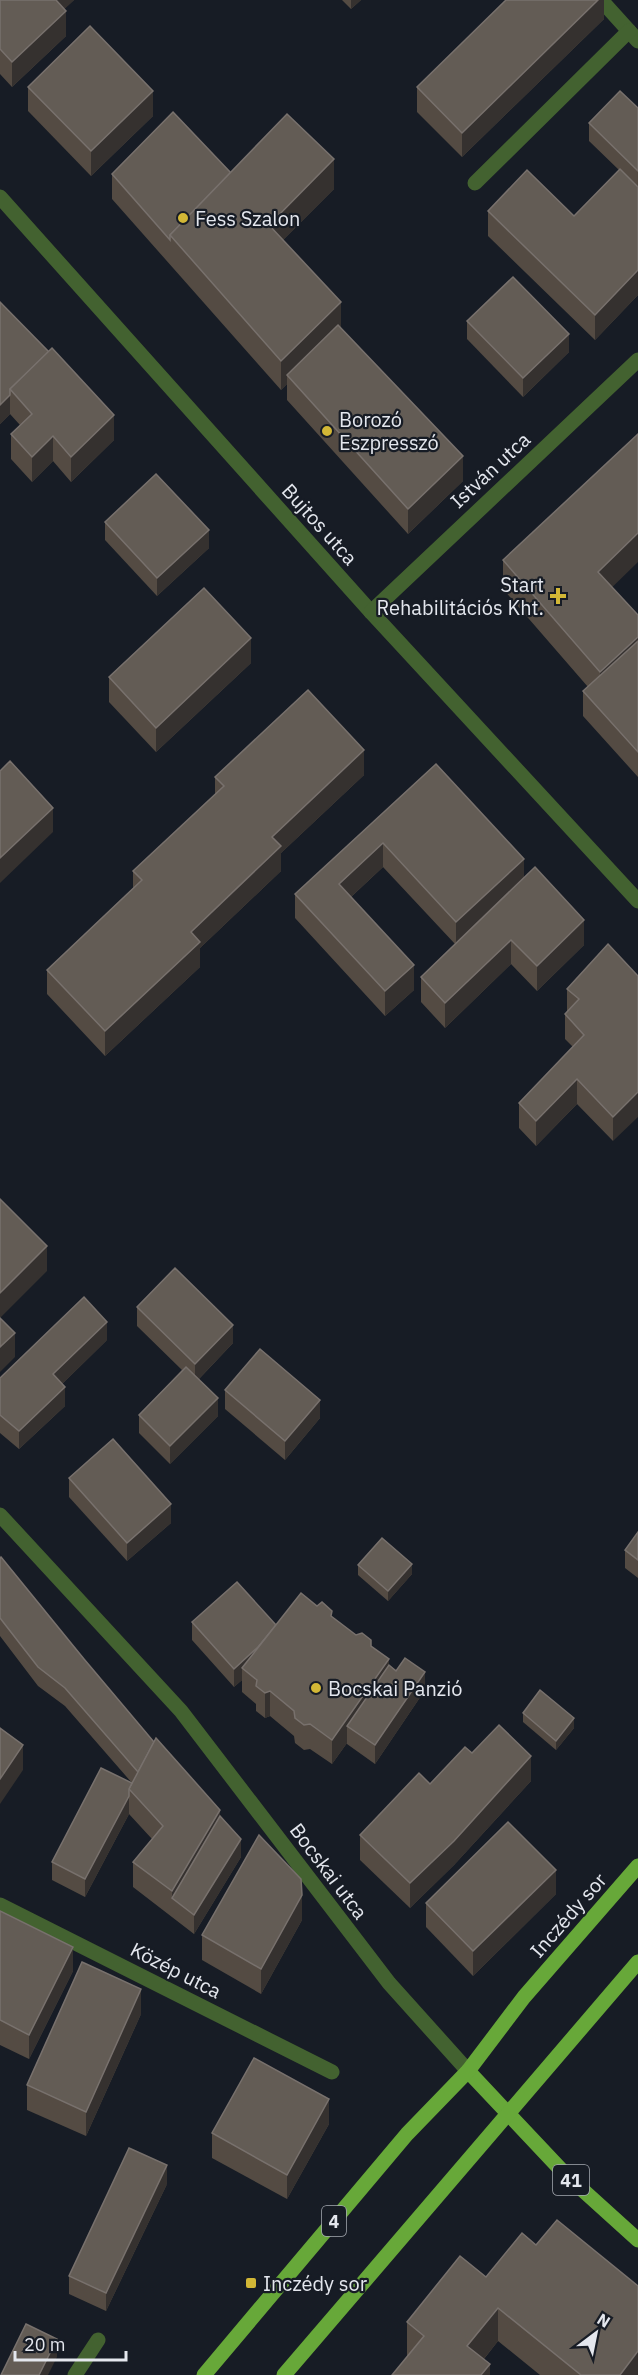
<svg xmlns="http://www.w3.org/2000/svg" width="638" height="2375" viewBox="0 0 638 2375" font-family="'IBM Plex Sans',sans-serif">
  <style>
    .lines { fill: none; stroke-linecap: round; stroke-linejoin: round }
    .minor { stroke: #436230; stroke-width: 15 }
    .major { stroke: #67a839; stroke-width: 15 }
    .wall { fill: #544b43 }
    .shaded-wall { fill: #35312f }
    .building { fill: #635c55; stroke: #78716d; stroke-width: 1.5 }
    .poi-dot { fill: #d2b736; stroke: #171c25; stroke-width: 2 }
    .labels { text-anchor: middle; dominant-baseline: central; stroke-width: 4.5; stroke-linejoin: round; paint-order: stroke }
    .shield { fill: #171c25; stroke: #a6aab2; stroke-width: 1.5 }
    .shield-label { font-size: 18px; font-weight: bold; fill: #e4e7ee }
    .poi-label { font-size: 20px; fill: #e4e7ee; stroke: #171c25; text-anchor: start }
    .street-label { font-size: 20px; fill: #e4e7ee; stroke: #171c25 }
  </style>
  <rect width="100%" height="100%" fill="#171c25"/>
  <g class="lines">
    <g class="minor">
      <path d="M601 0 638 41"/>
      <path d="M475 183 629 31"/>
      <path d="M0 197 371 612 638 901"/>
      <path d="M371 612 638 360"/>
      <path d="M0 1515 181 1711 389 1983 468 2071"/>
      <path d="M0 1905 332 2072"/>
      <path d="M75 2375 98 2340"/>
    </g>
    <g class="major">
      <path d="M468 2071 565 2174 638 2240"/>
      <path d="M204 2375 407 2134 468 2071 524 1997 638 1866"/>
      <path d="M284 2375 638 1962"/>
    </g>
  </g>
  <g class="wall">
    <path d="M0 0H74L64 9 66 36 12 87 0 74Z"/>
    <path d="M342 0H361L351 9Z"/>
    <path d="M604 0V19L462 157 417 112V87Z"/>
    <path d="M28 87 153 116 91 176 28 111Z"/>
    <path d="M638 108V295L595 340 488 236V211L574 216 619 170 589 141V123Z"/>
    <path d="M231 173 334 189 283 240 341 328 463 481 408 534 287 400V384L281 390 112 199V174Z"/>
    <path d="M0 302 114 440 71 482 53 461 32 482 11 459V434L20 425 10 414 0 424Z"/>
    <path d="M467 321 569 352 523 397 467 339Z"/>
    <path d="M105 522 209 548 157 596 105 540Z"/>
    <path d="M503 560 612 587 638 615V777L583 716V691L588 687 503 589Z"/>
    <path d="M251 663 156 752 109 702V677Z"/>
    <path d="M436 764 524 878 584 945 537 991 511 964 445 1028 421 1002V977L455 944 383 867 351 897 414 990 385 1016 295 918V894Z"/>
    <path d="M364 775 281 853V871L200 948V967L105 1056 47 994V970L133 888V871L215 795V777Z"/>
    <path d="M638 976 613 1141 577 1104 536 1146 519 1128V1103L573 1047 565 1039V1014L567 1012V989Z"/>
    <path d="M137 1307 233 1343 199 1379 218 1416 170 1464 139 1433V1415L182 1370 137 1326Z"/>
    <path d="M107 1340 62 1384 65 1406 19 1449 0 1433V1378Z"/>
    <path d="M225 1390 320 1418 285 1460 225 1409Z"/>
    <path d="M69 1478 171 1523 127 1561 69 1497Z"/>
    <path d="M638 1532V1578L625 1568V1550Z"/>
    <path d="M0 1559 154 1742 220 1816 241 1857 194 1934 133 1887V1862L152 1839 129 1814 85 1897 52 1880V1862L132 1783 65 1706 38 1686 0 1636Z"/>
    <path d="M358 1565 412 1574 388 1601 358 1575Z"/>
    <path d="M317 1606 371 1647 389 1665 425 1690 375 1764 347 1744V1743L332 1764 310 1749 304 1750 295 1743 294 1736 270 1716 265 1718 256 1711V1704L242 1692V1680L234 1687 192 1640V1622L276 1625Z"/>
    <path d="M523 1713 574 1728 556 1750 523 1722Z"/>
    <path d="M472 1753 531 1781 454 1865 410 1908 360 1860V1835Z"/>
    <path d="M556 1894 473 1976 426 1927V1903Z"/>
    <path d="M0 1911 73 1971 29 2059 0 2045Z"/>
    <path d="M302 1920 261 1994 202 1960V1935Z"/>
    <path d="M141 2014 86 2136 27 2110V2085Z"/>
    <path d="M329 2124 287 2199 212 2158V2133Z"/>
    <path d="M167 2184 106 2311 69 2294V2276Z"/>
    <path d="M486 2277 638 2375H540L498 2341 484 2359 490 2375 407 2356V2322Z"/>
  </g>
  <g class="shaded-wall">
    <path d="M52 0H74L52 21Z"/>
    <path d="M351 0H361L351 9Z"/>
    <path d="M598 0H604V19L462 157V133Z"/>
    <path d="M66 11V36L12 87V62Z"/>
    <path d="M153 91V116L91 176V151Z"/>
    <path d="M334 159V189L269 254V225Z"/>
    <path d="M638 270V295L595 340V315Z"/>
    <path d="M341 302V331L287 375V384L281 390V361Z"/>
    <path d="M569 334V352L523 397V378Z"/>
    <path d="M10 395V414L0 424V405Z"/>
    <path d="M114 415V440L71 482V457Z"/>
    <path d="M53 436V461L32 482V457Z"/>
    <path d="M463 456V481L408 534V509Z"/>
    <path d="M209 530V548L157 596V578Z"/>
    <path d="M638 533V562L598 601V572Z"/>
    <path d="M638 637V666L600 701V672Z"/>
    <path d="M251 638V663L156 752V728Z"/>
    <path d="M364 750V775L281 853V871L200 948V967L105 1056V1031L272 837Z"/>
    <path d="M53 808V832L0 883V858Z"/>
    <path d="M383 843V867L339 908V884Z"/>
    <path d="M524 859V884L456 946V922Z"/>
    <path d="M584 920V945L537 991V966Z"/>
    <path d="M511 940V964L445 1028V1003Z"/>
    <path d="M414 965V990L385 1016V991Z"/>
    <path d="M577 1079V1104L536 1146V1121Z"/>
    <path d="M638 1092V1117L613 1141V1117Z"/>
    <path d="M47 1246V1271L0 1318V1293Z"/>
    <path d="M107 1322V1340L53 1393V1374Z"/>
    <path d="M233 1325V1343L195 1383V1364Z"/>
    <path d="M15 1333V1357L0 1372V1347Z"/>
    <path d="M65 1387V1406L19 1449V1431Z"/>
    <path d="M218 1398V1416L170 1464V1446Z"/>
    <path d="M320 1400V1418L285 1460V1441Z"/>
    <path d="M171 1504V1523L127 1561V1543Z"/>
    <path d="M412 1564V1574L388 1601V1591Z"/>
    <path d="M278 1629 242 1668V1680L234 1687V1669Z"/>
    <path d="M389 1659V1684L347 1726V1743L332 1764V1740Z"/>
    <path d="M425 1672V1690L375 1764V1745Z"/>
    <path d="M270 1691V1716L265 1718V1693Z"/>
    <path d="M574 1718V1728L556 1750V1741Z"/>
    <path d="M23 1745V1770L0 1804V1779Z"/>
    <path d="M531 1756V1781L454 1865 410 1908V1883Z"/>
    <path d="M129 1796V1814L85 1897V1879Z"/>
    <path d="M220 1810V1835L172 1898V1891Z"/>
    <path d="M241 1839V1857L194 1934V1915Z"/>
    <path d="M556 1870V1894L473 1976V1951Z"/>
    <path d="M302 1895V1920L261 1994V1969Z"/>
    <path d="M73 1947V1971L29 2059V2035Z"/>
    <path d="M141 1989V2014L86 2136V2112Z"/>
    <path d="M329 2099V2124L287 2199V2175Z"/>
    <path d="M167 2165V2184L106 2311V2293Z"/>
    <path d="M498 2308V2341L471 2375 467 2346Z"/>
    <path d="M57 2339V2357L48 2375H39Z"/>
    <path d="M638 2351V2375H620Z"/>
    <path d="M490 2364V2375H481Z"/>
  </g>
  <g class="building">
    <path d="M0 0H56L66 11 12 62 0 49Z"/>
    <path d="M506 0H598L462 133 417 87Z"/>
    <path d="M90 26 153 91 91 151 28 87Z"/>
    <path d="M620 91 638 108V171L589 123Z"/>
    <path d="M173 112 231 173 170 235V240L112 174Z"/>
    <path d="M287 114 334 159 269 225 341 302 281 361 170 235Z"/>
    <path d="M620 169 638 187V270L595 315 488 211 527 170 574 216Z"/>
    <path d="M513 277 569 334 523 378 467 321Z"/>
    <path d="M0 302 49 352 10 389V395L0 405Z"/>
    <path d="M338 325 463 456 408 509 287 375Z"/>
    <path d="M52 348 114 415 71 457 53 436 32 457 11 434 32 414 10 389Z"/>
    <path d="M638 434V533L598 572 638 615V637L600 672 503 560Z"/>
    <path d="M156 474 209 530 157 578 105 522Z"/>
    <path d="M204 588 251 638 156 728 109 677Z"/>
    <path d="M638 641V752L583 691Z"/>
    <path d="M308 690 364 750 272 837 281 846 191 932 200 942 105 1031 47 970 142 880 133 871 224 786 215 777Z"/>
    <path d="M10 761 53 808 0 858V771Z"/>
    <path d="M436 764 524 859 456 922 383 843 339 884 414 965 385 991 295 894Z"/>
    <path d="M535 867 584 920 537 966 511 940 445 1003 421 977Z"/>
    <path d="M608 944 638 976V1092L613 1117 577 1079 536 1121 519 1103 584 1035 565 1014 579 999 567 989Z"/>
    <path d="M0 1199 47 1246 0 1293Z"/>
    <path d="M175 1268 233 1325 195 1364 137 1307Z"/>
    <path d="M84 1297 107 1322 53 1374 65 1387 19 1431 0 1415V1378Z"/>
    <path d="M0 1318 15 1333 0 1347Z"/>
    <path d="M260 1349 320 1400 285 1441 225 1390Z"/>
    <path d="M186 1367 218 1398 170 1446 139 1415Z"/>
    <path d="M113 1439 171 1504 127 1543 69 1478Z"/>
    <path d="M638 1532V1560L625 1550Z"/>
    <path d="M382 1538 412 1564 388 1591 358 1565Z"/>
    <path d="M1 1557 84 1659 154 1742 138 1772 65 1688 38 1667 0 1618V1559Z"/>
    <path d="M237 1582 276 1625 258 1647 234 1669 192 1622Z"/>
    <path d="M301 1593 317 1606 322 1602 332 1611 331 1616 356 1635 362 1633 371 1640V1646L389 1659 332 1740 310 1724 304 1725 295 1718 294 1711 270 1691 265 1693 256 1686 257 1680 242 1668Z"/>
    <path d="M405 1658 425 1672 375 1745 347 1726 389 1665 396 1671Z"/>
    <path d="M540 1690 574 1718 556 1741 523 1713Z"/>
    <path d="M499 1725 531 1756 454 1841 410 1883 360 1835 419 1773 430 1784 465 1747 472 1753Z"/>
    <path d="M0 1728 23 1745 0 1779Z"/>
    <path d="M156 1738 220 1810 172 1891 133 1862 163 1826 129 1789Z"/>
    <path d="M101 1768 132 1783 129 1789V1796L85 1879 52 1862Z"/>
    <path d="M220 1816 241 1839 194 1915 172 1898Z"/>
    <path d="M508 1822 556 1870 473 1951 426 1903Z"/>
    <path d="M259 1835 301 1879 302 1895 261 1969 202 1935Z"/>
    <path d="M0 1911 73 1947 29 2035 0 2020Z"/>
    <path d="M82 1962 141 1989 86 2112 27 2085Z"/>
    <path d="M254 2058 329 2099 287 2175 212 2133Z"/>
    <path d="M129 2148 167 2165 106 2293 69 2276Z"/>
    <path d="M557 2220 638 2286V2351L620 2375H581L498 2308 467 2346 490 2364 481 2375H392L424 2336 407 2322 460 2256 486 2277 522 2233 536 2245Z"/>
    <path d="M26 2324 57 2339 39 2375H1Z"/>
  </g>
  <g class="poi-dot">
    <circle cx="183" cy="218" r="6"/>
    <circle cx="327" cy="431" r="6"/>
    <path d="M555 587h6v6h6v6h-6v6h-6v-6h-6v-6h6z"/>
    <circle cx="316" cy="1688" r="6"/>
    <rect x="245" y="2277" width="12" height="12" rx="3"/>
  </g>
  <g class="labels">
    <g class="shield">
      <rect x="553" y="2165" width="36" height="30" rx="4.5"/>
      <rect x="322" y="2206" width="24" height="30" rx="4.5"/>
    </g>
    <g class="shield-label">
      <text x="571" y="2180">41</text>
      <text x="334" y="2221">4</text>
    </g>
    <g class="poi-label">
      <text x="195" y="218">Fess Szalon</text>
      <text x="339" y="419">Borozó<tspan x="339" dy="23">Eszpresszó</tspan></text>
      <text x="544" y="584" text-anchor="end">Start<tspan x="544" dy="23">Rehabilitációs Kht.</tspan></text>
      <text x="328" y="1688">Bocskai Panzió</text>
      <text x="263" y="2283">Inczédy sor</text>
    </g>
    <g class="street-label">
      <text transform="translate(490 470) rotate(-43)">István utca</text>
      <text transform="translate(320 524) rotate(48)">Bujtos utca</text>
      <text transform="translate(329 1871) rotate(53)">Bocskai utca</text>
      <text transform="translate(568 1915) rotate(-49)">Inczédy sor</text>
      <text transform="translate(176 1970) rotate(27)">Közép utca</text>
    </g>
  </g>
  <g transform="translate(596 2333) rotate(32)" stroke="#171c25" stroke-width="4.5" paint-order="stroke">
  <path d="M0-4.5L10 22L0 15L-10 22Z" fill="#e4e7ee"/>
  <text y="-9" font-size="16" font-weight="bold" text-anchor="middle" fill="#e4e7ee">N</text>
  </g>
  <path d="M15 2351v9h111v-9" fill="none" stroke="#e4e7ee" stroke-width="3"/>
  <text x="24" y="2351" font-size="18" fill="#e4e7ee" stroke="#171c25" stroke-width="4.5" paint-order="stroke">20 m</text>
</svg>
